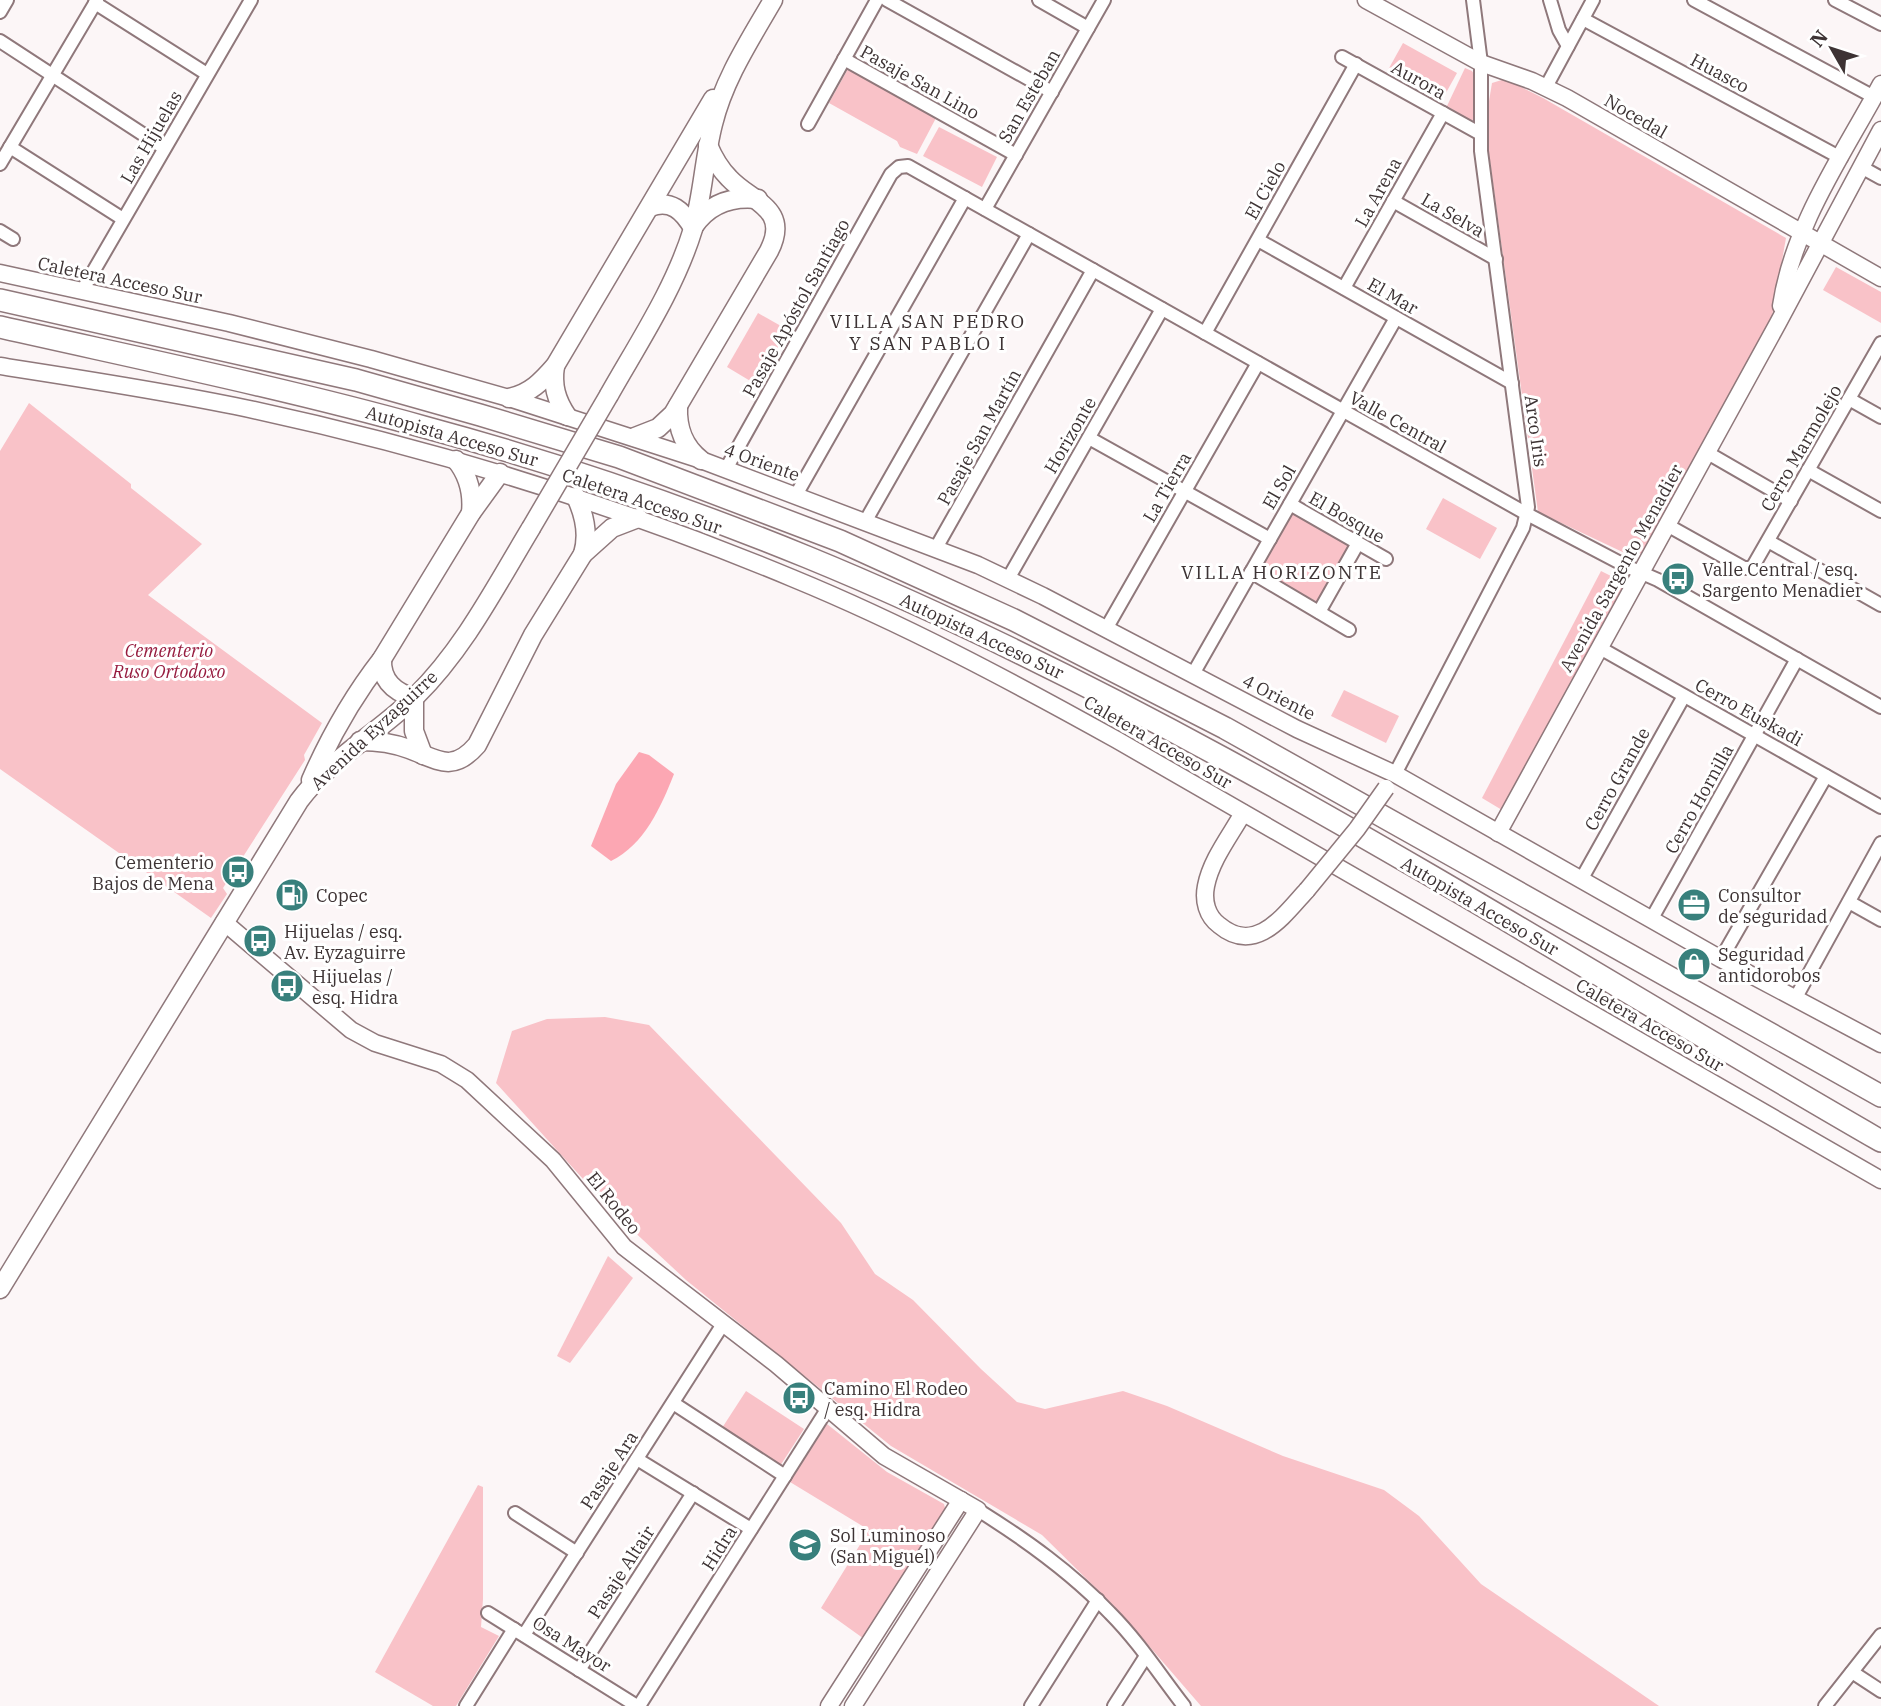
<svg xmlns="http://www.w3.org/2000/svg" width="1881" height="1706" viewBox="0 0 1881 1706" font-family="'IBM Plex Serif',serif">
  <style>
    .green { fill: #f9c2c8 }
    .water { fill: #fca7b3 }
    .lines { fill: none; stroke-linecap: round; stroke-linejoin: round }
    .street-casing { stroke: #8f787b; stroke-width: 16 }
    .secondary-casing { stroke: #8f787b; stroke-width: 19 }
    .primary-casing { stroke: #8f787b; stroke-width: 21 }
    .highway-casing { stroke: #8f787b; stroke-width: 24 }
    .street { stroke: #fff; stroke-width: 12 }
    .secondary { stroke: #fff; stroke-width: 16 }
    .primary { stroke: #fff; stroke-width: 18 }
    .highway { stroke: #fff; stroke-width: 21 }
    .secondary-bridge-casing { stroke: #8f787b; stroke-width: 19; stroke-linecap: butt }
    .primary-bridge-casing { stroke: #8f787b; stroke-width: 21; stroke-linecap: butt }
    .secondary-bridge { stroke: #fff; stroke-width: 16 }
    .primary-bridge { stroke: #fff; stroke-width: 18 }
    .labels { text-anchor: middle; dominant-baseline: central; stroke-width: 6; stroke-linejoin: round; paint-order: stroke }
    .street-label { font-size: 18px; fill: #3d3334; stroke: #fff }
    .poi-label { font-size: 18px; fill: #3d3334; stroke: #fff; text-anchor: start }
    .park-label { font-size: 18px; font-style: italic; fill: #971d40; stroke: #fff }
    .neighbourhood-label { font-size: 19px; letter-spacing: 2px; fill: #3d3334; stroke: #fff }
  </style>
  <rect width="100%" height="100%" fill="#fcf6f7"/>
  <g class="green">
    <path d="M1403 43 1457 73 1442 100 1388 70Z"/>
    <path d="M849 67 936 118 917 154 900 147 897 141 829 103Z"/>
    <path d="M1465 68 1472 71 1475 76 1474 119 1471 121 1447 106Z"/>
    <path d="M1505 79 1543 98 1786 238 1771 322 1643 553 1631 556 1538 512 1485 125 1492 83Z"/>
    <path d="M939 127 997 157 982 187 923 156Z"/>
    <path d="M1836 267 1881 292V323L1823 290Z"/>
    <path d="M758 313 788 330 757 385 727 367Z"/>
    <path d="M29 403 131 484V488L202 544 148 595 322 723 304 755 305 760 223 888 227 894 211 918 0 769V451Z"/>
    <path d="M1443 498 1497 528 1480 559 1426 529Z"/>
    <path d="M1292 513 1351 546 1319 603 1259 570Z"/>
    <path d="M1601 571 1627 584 1502 810 1482 798Z"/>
    <path d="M1344 690 1399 716 1386 743 1331 716Z"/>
    <path d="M605 1017 649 1025 841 1223 875 1274 913 1300 981 1369 1017 1402 1045 1409 1123 1391 1167 1406 1283 1456 1384 1490 1419 1516 1481 1584 1659 1706H1201L1117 1609 1042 1535 891 1446 686 1280 613 1212 496 1083 512 1031 547 1019Z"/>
    <path d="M608 1256 633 1278 570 1363 557 1356Z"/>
    <path d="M746 1391 804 1429 780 1466 722 1428Z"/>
    <path d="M827 1424 887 1472 944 1504 946 1512 867 1641 821 1608 869 1530 790 1482Z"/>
    <path d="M478 1485 483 1487V1599L481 1627 499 1636 456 1706H433L375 1672Z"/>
  </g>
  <path class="water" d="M639 752 649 755 674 774C661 807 644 845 611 861L591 846 616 784Z"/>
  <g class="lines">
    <defs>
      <g id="street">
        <path d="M887 0 1052 92"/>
        <path d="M1039 0 1088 28"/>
        <path d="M1550 0 1559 30 1568 46"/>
        <path d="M1694 0 1874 97"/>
        <path d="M1835 0 1881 24"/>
        <path d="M95 3 207 74"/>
        <path d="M0 12 7 0"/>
        <path d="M1583 19 1841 158"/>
        <path d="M0 41 164 148"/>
        <path d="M1342 57 1479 133"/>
        <path d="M844 59 1016 155"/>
        <path d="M1546 87 1593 0"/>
        <path d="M808 124 877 0"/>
        <path d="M10 147 123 219"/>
        <path d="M0 164 97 0"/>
        <path d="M1861 167 1881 178"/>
        <path d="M1393 201 1496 259"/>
        <path d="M985 209 1104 0"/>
        <path d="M0 231 13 239"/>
        <path d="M1258 240 1512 383"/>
        <path d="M1344 288 1443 113"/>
        <path d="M82 291 251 0"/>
        <path d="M1205 333 1356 64"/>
        <path d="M1849 399 1881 417"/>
        <path d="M1089 438 1270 539"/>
        <path d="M1706 452 1791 501"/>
        <path d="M726 469 891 174 899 167 908 166 1527 514 1626 566 1658 580 1881 707"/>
        <path d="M1808 470 1881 511"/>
        <path d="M796 495 965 198"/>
        <path d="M1290 504 1386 559"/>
        <path d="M865 522 1029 234"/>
        <path d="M1667 525 1744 568H1752L1881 343"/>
        <path d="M1768 541 1881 605"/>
        <path d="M936 548 1093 270"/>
        <path d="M1251 572 1349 630"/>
        <path d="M1008 579 1162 309"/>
        <path d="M1319 612 1358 543"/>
        <path d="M1106 629 1258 363"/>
        <path d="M1600 648 1881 807"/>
        <path d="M1193 674 1396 318"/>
        <path d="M1395 774 1523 528 1528 507 1481 151V63L1473 0"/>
        <path d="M1581 880 1684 696"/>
        <path d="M1849 902 1881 920"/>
        <path d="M1651 920 1797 659"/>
        <path d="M1721 959 1826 776"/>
        <path d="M1795 999 1881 843"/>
        <path d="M673 1403 785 1476"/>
        <path d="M637 1459 751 1529"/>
        <path d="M978 1510C1026 1540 1071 1572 1110 1613 1138 1641 1160 1675 1184 1706"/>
        <path d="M515 1513 577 1553"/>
        <path d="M488 1613 637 1706"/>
        <path d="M524 1635 723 1324"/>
        <path d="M579 1670 693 1493"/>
        <path d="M1852 1672 1881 1691"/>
        <path d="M466 1706 514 1629"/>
        <path d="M639 1706 828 1408"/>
        <path d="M1031 1706 1098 1600"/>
        <path d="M1114 1706 1146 1656"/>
        <path d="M1825 1706 1881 1635"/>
      </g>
      <g id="secondary">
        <path d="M1366 0 1481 63 1532 81 1567 98 1881 278"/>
        <path d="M0 273 229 323 371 359 509 398 701 460 978 565 1043 596 1297 729 1395 774 1721 959 1881 1044"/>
        <path d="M1781 306C1793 225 1843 155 1881 84"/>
        <path d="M0 366C78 378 157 390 235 406 425 446 612 503 792 578 904 624 1011 681 1117 740L1881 1180"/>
        <path d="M1243 813C1230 836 1211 860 1206 886 1203 901 1207 916 1219 925 1256 956 1284 915 1307 890"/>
        <path d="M1498 833 1778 323 1881 130"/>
        <path d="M224 922 351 1030 375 1043 441 1064 467 1080 553 1160 624 1247 776 1364 884 1456 978 1510 853 1706"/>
        <path d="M829 1706 961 1500"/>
      </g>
      <g id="primary">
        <path d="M650 207C671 199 683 211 693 228"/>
        <path d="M694 226C709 204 731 196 758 199"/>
        <path d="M555 366C552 385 556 400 567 416"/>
        <path d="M609 395C639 342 675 288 693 229 703 195 704 159 713 124 724 79 750 40 773 0"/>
        <path d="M509 398C530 394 542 381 555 366L713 99"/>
        <path d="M678 406C677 428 683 446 701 460"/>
        <path d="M635 437 658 428 673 414 769 251C791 208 751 202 729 178 720 169 713 157 708 145"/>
        <path d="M456 460C469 476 473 493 471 513"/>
        <path d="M576 497C585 516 589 534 583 554"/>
        <path d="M382 659C381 681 395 692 414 698"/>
        <path d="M414 698V731L423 755"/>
        <path d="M360 741C377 741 393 743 409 749 437 759 452 774 477 745L533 635 583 554 612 528 638 518"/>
        <path d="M311 780C329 739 354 695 382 659L471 513 500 473"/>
        <path d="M0 1289 299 801C331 758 378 733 415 697 464 649 496 586 531 528"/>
      </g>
      <g id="highway">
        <path d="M0 300 356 380 480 415 619 457 840 541 1014 620 1225 728 1881 1096"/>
        <path d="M0 327C142 359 284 388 424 427 554 462 682 506 807 557 1185 712 1528 938 1881 1141"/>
      </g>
    </defs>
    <use href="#street" class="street-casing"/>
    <use href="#secondary" class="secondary-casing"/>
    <use href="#primary" class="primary-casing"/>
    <use href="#highway" class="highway-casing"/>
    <use href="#street" class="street"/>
    <use href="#secondary" class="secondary"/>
    <use href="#primary" class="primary"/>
    <use href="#highway" class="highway"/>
    <defs>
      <path id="secondary-bridge" d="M1307 890 1357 829 1386 788"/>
      <path id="primary-bridge" d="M531 528 609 395"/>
    </defs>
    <use href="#secondary-bridge" class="secondary-bridge-casing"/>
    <use href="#primary-bridge" class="primary-bridge-casing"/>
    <use href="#secondary-bridge" class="secondary-bridge"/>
    <use href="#primary-bridge" class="primary-bridge"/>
  </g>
  <defs>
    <symbol id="bus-disc" viewBox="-11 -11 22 22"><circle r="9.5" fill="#38807c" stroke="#fff"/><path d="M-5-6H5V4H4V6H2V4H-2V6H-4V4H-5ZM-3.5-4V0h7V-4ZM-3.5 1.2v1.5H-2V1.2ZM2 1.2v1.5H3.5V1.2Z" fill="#fff"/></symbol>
    <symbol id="fuel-disc" viewBox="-11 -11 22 22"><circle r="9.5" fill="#38807c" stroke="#fff"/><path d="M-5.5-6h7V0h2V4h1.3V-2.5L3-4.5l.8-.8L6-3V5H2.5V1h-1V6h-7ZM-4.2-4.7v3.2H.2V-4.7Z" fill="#fff"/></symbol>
    <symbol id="office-disc" viewBox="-11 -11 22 22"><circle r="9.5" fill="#38807c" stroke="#fff"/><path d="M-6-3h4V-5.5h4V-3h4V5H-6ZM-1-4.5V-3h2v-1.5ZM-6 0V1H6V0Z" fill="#fff"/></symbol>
    <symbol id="shop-disc" viewBox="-11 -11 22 22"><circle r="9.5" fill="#38807c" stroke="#fff"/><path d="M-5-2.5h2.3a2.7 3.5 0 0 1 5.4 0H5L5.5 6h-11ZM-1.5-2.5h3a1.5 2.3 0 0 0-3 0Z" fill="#fff"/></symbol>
    <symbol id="school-disc" viewBox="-11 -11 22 22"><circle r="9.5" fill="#38807c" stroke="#fff"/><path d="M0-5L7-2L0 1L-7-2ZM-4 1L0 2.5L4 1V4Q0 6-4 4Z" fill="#fff"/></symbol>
  </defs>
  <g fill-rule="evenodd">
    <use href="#bus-disc" x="1659" y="560" width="38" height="38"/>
    <use href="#bus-disc" x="219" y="853" width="38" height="38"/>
    <use href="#fuel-disc" x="273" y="876" width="38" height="38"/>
    <use href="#office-disc" x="1675" y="886" width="38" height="38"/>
    <use href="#bus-disc" x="241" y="922" width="38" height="38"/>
    <use href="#shop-disc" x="1675" y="945" width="38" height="38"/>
    <use href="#bus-disc" x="268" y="967" width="38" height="38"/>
    <use href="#bus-disc" x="780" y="1379" width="38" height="38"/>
    <use href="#school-disc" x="786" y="1526" width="38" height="38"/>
  </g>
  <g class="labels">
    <g class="street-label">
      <text transform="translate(1720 73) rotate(28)">Huasco</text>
      <text transform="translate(1419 80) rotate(29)">Aurora</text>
      <text transform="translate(920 82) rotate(29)">Pasaje San Lino</text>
      <text transform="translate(1029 96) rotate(-60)">San Esteban</text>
      <text transform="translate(1636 116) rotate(30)">Nocedal</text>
      <text transform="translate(151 137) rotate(-60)">Las Hijuelas</text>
      <text transform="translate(1265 190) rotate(-61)">El Cielo</text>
      <text transform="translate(1378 192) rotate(-61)">La Arena</text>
      <text transform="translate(1453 215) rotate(30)">La Selva</text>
      <text transform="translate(120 280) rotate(12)">Caletera Acceso Sur</text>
      <text transform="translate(1393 296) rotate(30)">El Mar</text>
      <text transform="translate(796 308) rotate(-61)">Pasaje Apóstol Santiago</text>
      <text transform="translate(1398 422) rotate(29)">Valle Central</text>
      <text transform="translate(1536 431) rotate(82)">Arco Iris</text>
      <text transform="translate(1070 435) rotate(-60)">Horizonte</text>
      <text transform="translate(452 436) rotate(16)">Autopista Acceso Sur</text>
      <text transform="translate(979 437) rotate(-61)">Pasaje San Martín</text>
      <text transform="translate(1801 448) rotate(-60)">Cerro Marmolejo</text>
      <text transform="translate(762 462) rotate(20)">4 Oriente</text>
      <text transform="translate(1167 487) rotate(-60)">La Tierra</text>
      <text transform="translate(1279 487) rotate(-60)">El Sol</text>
      <text transform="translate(642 501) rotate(19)">Caletera Acceso Sur</text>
      <text transform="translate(1347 517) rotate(30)">El Bosque</text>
      <text transform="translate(1621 568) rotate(-61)">Avenida Sargento Menadier</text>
      <text transform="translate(982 636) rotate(25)">Autopista Acceso Sur</text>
      <text transform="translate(1279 697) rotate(27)">4 Oriente</text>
      <text transform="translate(1749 712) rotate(29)">Cerro Euskadi</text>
      <text transform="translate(374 730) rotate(-43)">Avenida Eyzaguirre</text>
      <text transform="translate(1158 742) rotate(30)">Caletera Acceso Sur</text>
      <text transform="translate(1617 779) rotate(-61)">Cerro Grande</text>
      <text transform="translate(1699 799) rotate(-61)">Cerro Hornilla</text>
      <text transform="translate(1480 906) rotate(30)">Autopista Acceso Sur</text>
      <text transform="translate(1650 1025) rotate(30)">Caletera Acceso Sur</text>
      <text transform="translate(614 1203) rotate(51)">El Rodeo</text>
      <text transform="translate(609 1470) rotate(-57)">Pasaje Ara</text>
      <text transform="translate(719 1548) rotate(-58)">Hidra</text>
      <text transform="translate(621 1572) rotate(-57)">Pasaje Altair</text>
      <text transform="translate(572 1644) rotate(32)">Osa Mayor</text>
    </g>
    <g class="poi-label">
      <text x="1702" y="569">Valle Central / esq.<tspan x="1702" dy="21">Sargento Menadier</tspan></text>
      <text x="214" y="862" text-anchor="end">Cementerio<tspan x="214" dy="21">Bajos de Mena</tspan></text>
      <text x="316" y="895">Copec</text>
      <text x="1718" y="895">Consultor<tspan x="1718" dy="21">de seguridad</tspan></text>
      <text x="284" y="931">Hijuelas / esq.<tspan x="284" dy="21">Av. Eyzaguirre</tspan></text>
      <text x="1718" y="954">Seguridad<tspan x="1718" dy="21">antidorobos</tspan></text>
      <text x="312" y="976">Hijuelas /<tspan x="312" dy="21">esq. Hidra</tspan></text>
      <text x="824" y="1388">Camino El Rodeo<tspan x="824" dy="21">/ esq. Hidra</tspan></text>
      <text x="830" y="1535">Sol Luminoso<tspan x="830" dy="21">(San Miguel)</tspan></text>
    </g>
    <g class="park-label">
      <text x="169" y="650">Cementerio<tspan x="169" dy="21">Ruso Ortodoxo</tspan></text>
    </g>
    <g class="neighbourhood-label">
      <text x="928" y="321">VILLA SAN PEDRO<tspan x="928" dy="22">Y SAN PABLO I</tspan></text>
      <text x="1282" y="572">VILLA HORIZONTE</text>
    </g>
  </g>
  <g transform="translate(1832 49) rotate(309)" stroke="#ffffff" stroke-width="5" paint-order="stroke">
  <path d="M0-5L12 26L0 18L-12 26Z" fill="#3d3334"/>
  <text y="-10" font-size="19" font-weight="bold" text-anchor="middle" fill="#3d3334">N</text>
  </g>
</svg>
